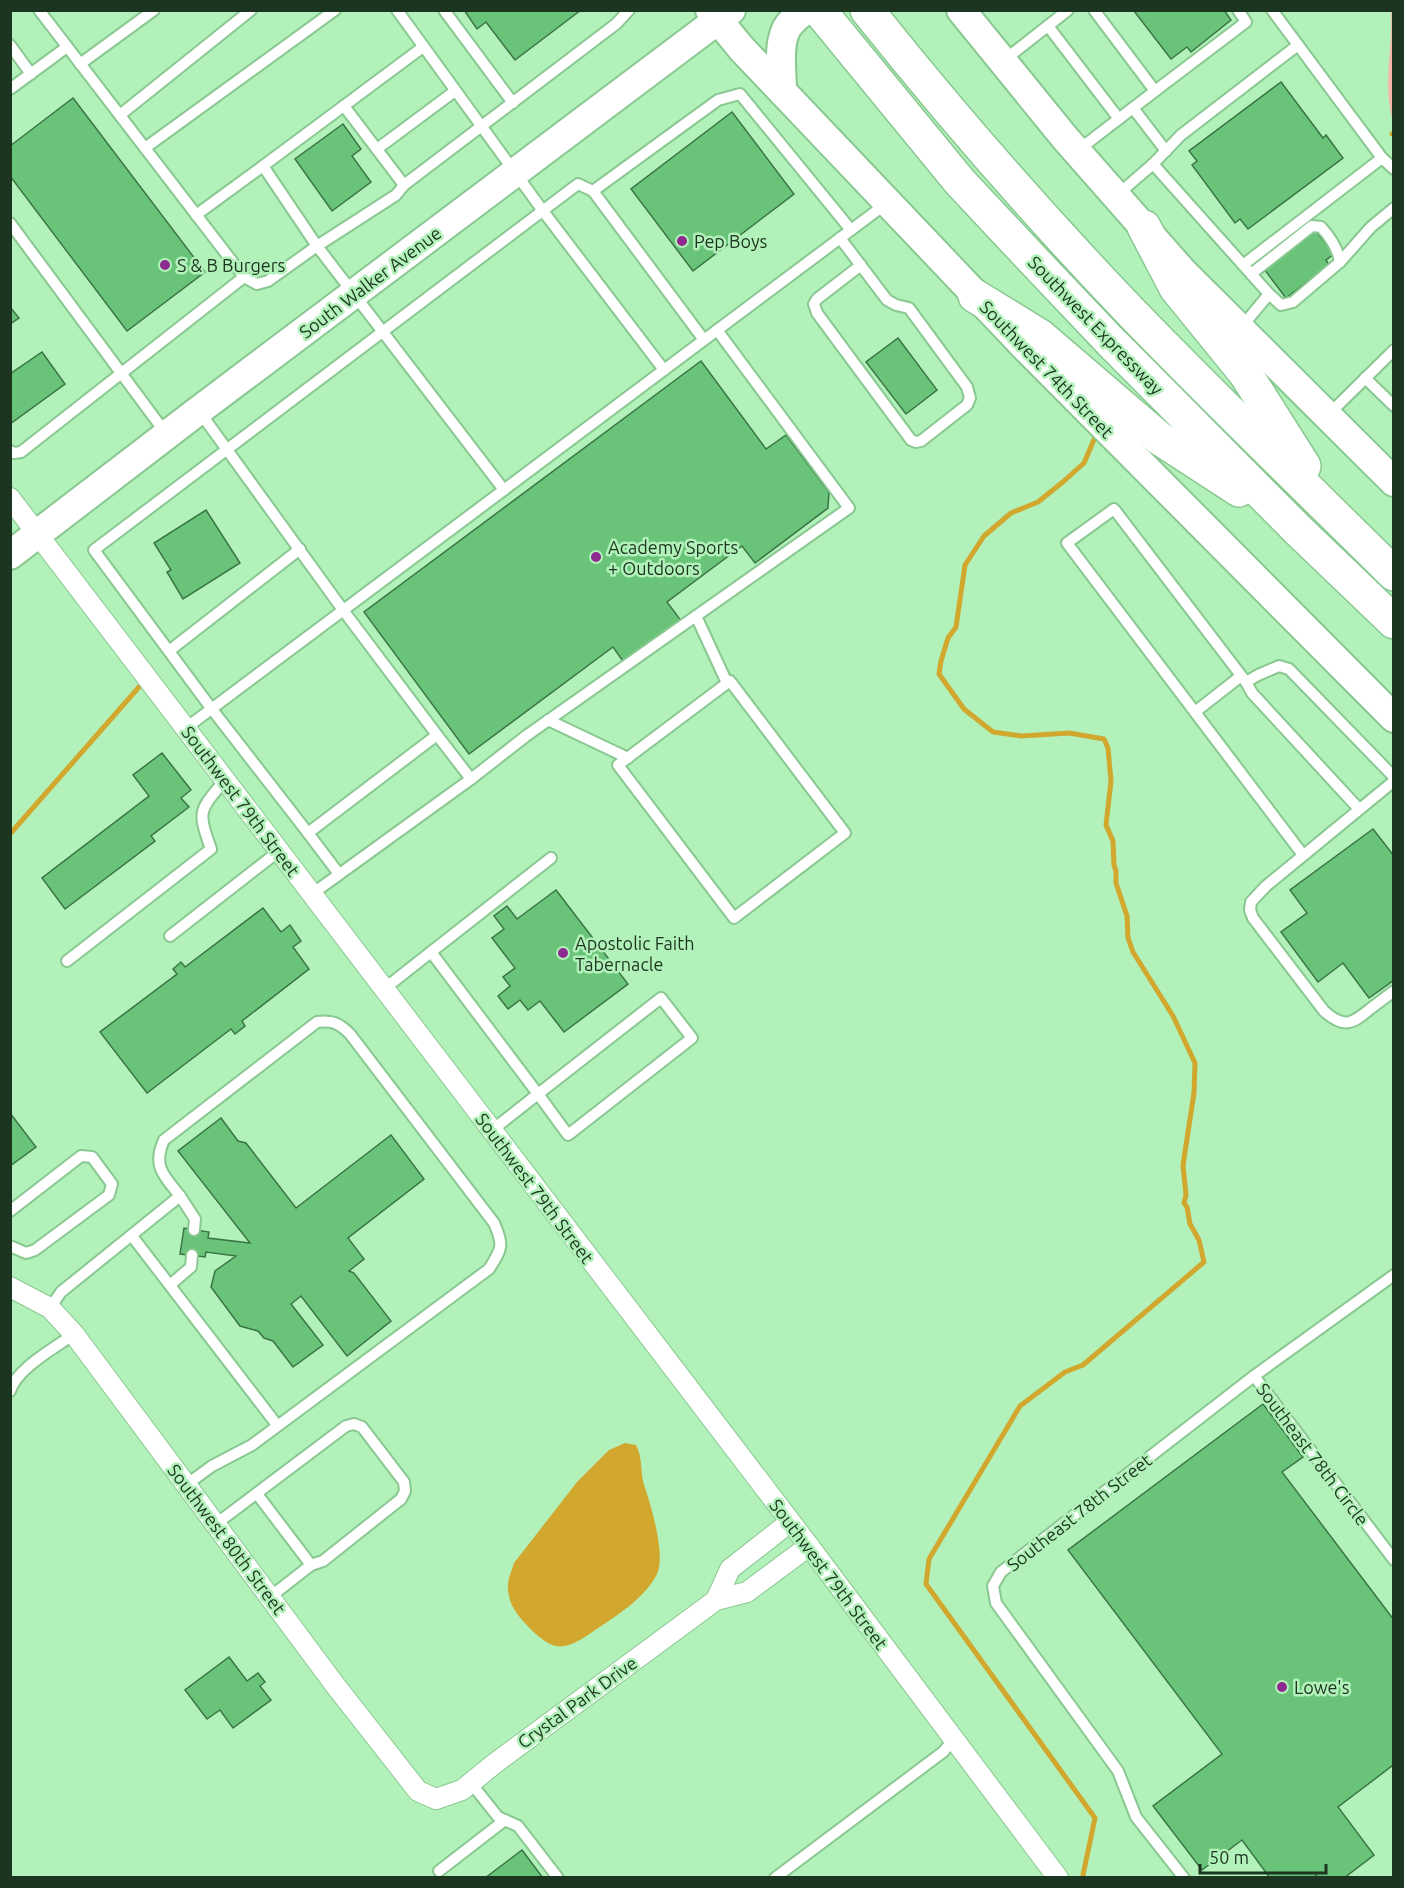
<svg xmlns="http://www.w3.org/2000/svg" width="1404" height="1888" viewBox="0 0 1404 1888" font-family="Ubuntu,sans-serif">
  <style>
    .green { fill: #f6b6ad }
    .water { fill: #d2a72e }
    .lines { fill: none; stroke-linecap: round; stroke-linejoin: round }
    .stream { stroke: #d2a72e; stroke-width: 5 }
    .building { fill: #69c479; stroke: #3a7645; stroke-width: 1.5 }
    .service-casing { stroke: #89c891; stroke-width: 14 }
    .minor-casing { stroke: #89c891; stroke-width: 22 }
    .secondary-casing { stroke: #89c891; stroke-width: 32 }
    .motorway-casing { stroke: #89c891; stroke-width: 36 }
    .service { stroke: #fff; stroke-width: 10 }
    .minor { stroke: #fff; stroke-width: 20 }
    .secondary { stroke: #fff; stroke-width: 28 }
    .motorway { stroke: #fff; stroke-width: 33 }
    .poi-dot { fill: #8e298f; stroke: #b2f2ba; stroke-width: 2 }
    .labels { text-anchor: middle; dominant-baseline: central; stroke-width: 5; stroke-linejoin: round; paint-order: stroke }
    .poi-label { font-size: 18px; fill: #1c3520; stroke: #b2f2ba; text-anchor: start }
    .street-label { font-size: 18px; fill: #1c3520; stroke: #b2f2ba }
  </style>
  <rect width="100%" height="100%" fill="#b2f2ba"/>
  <path class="green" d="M1391 11H1394V117L1392 118C1383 81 1393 48 1391 11Z"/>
  <path class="water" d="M625 1443 636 1445C643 1458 640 1471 644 1485 651 1505 666 1555 657 1574 647 1595 620 1614 601 1626 589 1634 571 1649 556 1646 543 1644 519 1619 513 1607 510 1602 507 1590 508 1585 508 1578 512 1570 514 1563L577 1482 609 1450Z"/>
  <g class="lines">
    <g class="stream">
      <path d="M1392 134 1394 133"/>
      <path d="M10 834 139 687"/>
      <path d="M1083 1875 1095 1818 926 1584 929 1559 1020 1406 1065 1372 1083 1365 1204 1262 1199 1240 1190 1224 1187 1207 1184 1203 1186 1195 1183 1165 1194 1093 1195 1063 1173 1016 1133 952 1128 938 1127 916 1116 883V871L1114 865 1113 841 1106 825 1111 781 1108 748 1104 739 1069 733 1021 736 993 732 964 709 939 674 941 661 948 638 956 627 965 565 984 536 1011 513 1038 502 1064 481 1084 463 1096 435"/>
    </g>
  </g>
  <g class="building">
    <path d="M464 10H581L515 60 486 22 477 29Z"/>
    <path d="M1224 10 1231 20 1191 52 1187 47 1171 59 1134 11Z"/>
    <path d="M1281 82 1323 138 1326 135 1343 158 1248 229 1240 219 1235 223 1192 165 1197 161 1189 151Z"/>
    <path d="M73 98 205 272 127 331 10 176V146Z"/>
    <path d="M732 112 794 194 693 271 631 189Z"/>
    <path d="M343 124 361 149 352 156 371 182 332 211 295 159Z"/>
    <path d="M1315 230 1334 254 1326 260 1329 265 1286 298 1264 269Z"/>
    <path d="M10 307 19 318 10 324Z"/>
    <path d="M898 338 937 390 906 414 866 362Z"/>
    <path d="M42 352 65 384 10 424V374Z"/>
    <path d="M701 361 766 449 786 435 829 492 828 508 755 563 742 546 667 602 682 622 625 664 613 647 469 754 364 612Z"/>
    <path d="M206 510 240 563 183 599 167 572 171 570 154 543Z"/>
    <path d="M162 753 191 790 181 798 189 807 151 836 155 841 65 909 42 878 149 796 133 775Z"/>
    <path d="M1373 829 1394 856V980L1369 998 1343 963 1318 982 1281 932 1307 913 1290 890Z"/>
    <path d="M556 890 628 984 564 1032 540 1001 528 1010 520 1000 508 1009 498 996 510 986 503 977 515 968 492 938 504 929 494 916 507 906 517 919Z"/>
    <path d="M263 908 281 932 290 925 301 941 293 947 309 969 242 1021 245 1026 235 1034 231 1029 147 1093 100 1032 177 974 173 969 181 962 185 967Z"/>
    <path d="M10 1113 36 1147 10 1166Z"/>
    <path d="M221 1118 238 1141 246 1143 296 1208 391 1135 424 1179 348 1238 364 1259 349 1271 354 1273 391 1321 347 1356 301 1296 291 1304 323 1345 293 1367 273 1341 264 1338 258 1331 240 1326 211 1287 215 1271 236 1256 206 1252 205 1257 180 1254 184 1228 209 1232 208 1238 250 1243 178 1151Z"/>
    <path d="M1263 1404 1303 1457 1282 1472 1394 1620V1767L1392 1766 1338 1807 1374 1855 1344 1878H1318L1316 1875 1313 1878H1270L1242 1840 1202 1870 1153 1806 1222 1754 1068 1550Z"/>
    <path d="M229 1657 247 1681 258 1673 265 1682 260 1686 271 1700 233 1728 220 1710 207 1719 185 1690Z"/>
    <path d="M522 1850 543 1878H485Z"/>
  </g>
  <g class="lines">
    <defs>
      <g id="service">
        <path d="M39 10 244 277 257 284 268 281 317 246 504 490"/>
        <path d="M397 10 543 211 664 370"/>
        <path d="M444 10 513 103"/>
        <path d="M1272 10 1382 158"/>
        <path d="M1048 26 1119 119"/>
        <path d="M10 45 31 74"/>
        <path d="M423 47 263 166 317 246 396 195 404 185 616 24 629 10"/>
        <path d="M1003 61 1068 10"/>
        <path d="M80 64 154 10"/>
        <path d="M10 89 67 47"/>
        <path d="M1155 91 1246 22 1238 10"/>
        <path d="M344 106 404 185"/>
        <path d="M1133 108 1166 151"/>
        <path d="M120 115 251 10"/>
        <path d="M145 148 335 10"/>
        <path d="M377 149 455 91"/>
        <path d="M1077 151 1155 91 1094 10"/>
        <path d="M1153 164 1181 135 1298 45"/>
        <path d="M593 191 704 340"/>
        <path d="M1116 196 1153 164 1269 294 1240 329"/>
        <path d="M196 215 263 166"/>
        <path d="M10 223 167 435"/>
        <path d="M840 238 887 300 896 305 909 308 967 387 970 398 967 405 921 441 916 442 911 440 817 313 814 304 817 299 861 265"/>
        <path d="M1243 265 1382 158 1394 169"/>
        <path d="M1251 274 1312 226 1321 227C1330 237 1338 248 1340 262"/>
        <path d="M1269 294 1281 305 1293 302 1340 262 1371 227 1394 208"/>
        <path d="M1365 378 1394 406"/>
        <path d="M199 411 343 610 437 735 308 833 211 708 94 550 578 184 593 191 718 100 740 94 851 230"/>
        <path d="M1327 416 1394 350"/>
        <path d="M10 451 14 453 21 452 244 277"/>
        <path d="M696 616 727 683"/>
        <path d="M169 651 300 549"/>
        <path d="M730 681 845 833 734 918 618 765Z"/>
        <path d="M1246 682 1252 693 1359 809"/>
        <path d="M1195 712 1241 676"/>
        <path d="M548 720 628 758"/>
        <path d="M186 728 887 203"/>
        <path d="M471 779 526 736 849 508 717 330"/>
        <path d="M1394 781 1266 886 1251 902 1250 910 1253 918 1324 1011C1344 1029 1352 1024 1370 1009 1378 1003 1386 997 1394 991"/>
        <path d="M308 833 339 874"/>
        <path d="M1303 855 1067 543 1114 509 1246 682 1258 675 1279 666 1289 669 1394 777"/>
        <path d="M312 894 471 779 437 735"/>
        <path d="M170 936 279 851"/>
        <path d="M431 952 551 858"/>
        <path d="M67 961 211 849C197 810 199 811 225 780"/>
        <path d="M384 989 431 952 538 1094 491 1131"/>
        <path d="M661 998 692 1038 568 1135 538 1094Z"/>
        <path d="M180 1196 195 1219 194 1230"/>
        <path d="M10 1211 81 1156 92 1157 112 1184 109 1195 35 1250 26 1253 10 1246"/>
        <path d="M132 1236 277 1425"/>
        <path d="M170 1285 191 1267 192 1255"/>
        <path d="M50 1308 61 1292 180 1196C164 1176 152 1166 164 1140L317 1022C332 1020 339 1023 350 1034L494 1223C504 1245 502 1249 489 1269L252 1445 212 1466 186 1485"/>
        <path d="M1254 1376 1394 1560"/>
        <path d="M10 1391C17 1368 55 1348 74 1334"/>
        <path d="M257 1494 311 1565"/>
        <path d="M216 1524 346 1426 354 1424 362 1427 404 1482 405 1491 401 1499 323 1561 311 1565 270 1597"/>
        <path d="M471 1783 498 1817 518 1826 558 1878"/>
        <path d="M439 1871 505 1820"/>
        <path d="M775 1878 943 1752 954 1739"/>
        <path d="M1184 1878 1136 1817 1118 1771 996 1603 993 1586 1001 1572 1254 1376 1394 1275"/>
      </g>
      <g id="minor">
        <path d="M10 498 809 1546 1058 1878"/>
        <path d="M10 1287 50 1308 74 1334 335 1685 418 1791 436 1799 462 1790 494 1764 716 1600 747 1592 809 1546"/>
        <path d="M716 1600 730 1569 790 1522"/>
      </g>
      <g id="secondary">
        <path d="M710 10 741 48 1028 350 1394 718"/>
        <path d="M961 10 1065 138 1183 272 1394 482"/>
        <path d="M782 91C782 73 778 49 785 32 788 23 798 16 805 10"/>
        <path d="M10 555 194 414 731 10"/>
      </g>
      <g id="motorway">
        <path d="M819 10 960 182 1035 262 1110 341 1298 530 1394 622"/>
        <path d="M867 10C950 114 1038 215 1130 311 1216 400 1306 487 1394 574"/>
        <path d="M1144 227 1176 288 1245 373 1304 466"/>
        <path d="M975 296 1040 336 1159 438 1239 490"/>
      </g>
    </defs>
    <use href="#service" class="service-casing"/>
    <use href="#minor" class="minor-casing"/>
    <use href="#secondary" class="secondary-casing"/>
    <use href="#motorway" class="motorway-casing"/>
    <use href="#service" class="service"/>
    <use href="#minor" class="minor"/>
    <use href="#secondary" class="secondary"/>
    <use href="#motorway" class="motorway"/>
  </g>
  <g class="poi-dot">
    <circle cx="682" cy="241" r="6"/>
    <circle cx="165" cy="265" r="6"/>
    <circle cx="596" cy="557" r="6"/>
    <circle cx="563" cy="953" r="6"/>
    <circle cx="1282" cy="1687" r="6"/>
  </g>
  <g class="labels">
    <g class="poi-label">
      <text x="694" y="241">Pep Boys</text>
      <text x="177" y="265">S &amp; B Burgers</text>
      <text x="608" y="547">Academy Sports<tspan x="608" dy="21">+ Outdoors</tspan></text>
      <text x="575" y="943">Apostolic Faith<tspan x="575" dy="21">Tabernacle</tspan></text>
      <text x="1294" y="1687">Lowe's</text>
    </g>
    <g class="street-label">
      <text transform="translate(370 282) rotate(-37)">South Walker Avenue</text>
      <text transform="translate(1096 325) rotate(46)">Southwest Expressway</text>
      <text transform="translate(1047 369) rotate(46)">Southwest 74th Street</text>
      <text transform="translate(241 801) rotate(53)">Southwest 79th Street</text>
      <text transform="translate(535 1188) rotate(53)">Southwest 79th Street</text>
      <text transform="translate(1313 1454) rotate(53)">Southeast 78th Circle</text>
      <text transform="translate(1079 1512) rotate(-38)">Southeast 78th Street</text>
      <text transform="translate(227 1539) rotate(53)">Southwest 80th Street</text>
      <text transform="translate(829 1574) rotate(53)">Southwest 79th Street</text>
      <text transform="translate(577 1702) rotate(-36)">Crystal Park Drive</text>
    </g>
  </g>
  <rect width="1404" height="1888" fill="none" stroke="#1c3520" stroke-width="24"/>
  <path d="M1200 1864v9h126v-9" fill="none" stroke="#1c3520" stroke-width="3"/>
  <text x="1209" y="1864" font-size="18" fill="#1c3520" stroke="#b2f2ba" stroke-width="4.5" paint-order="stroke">50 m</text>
</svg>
